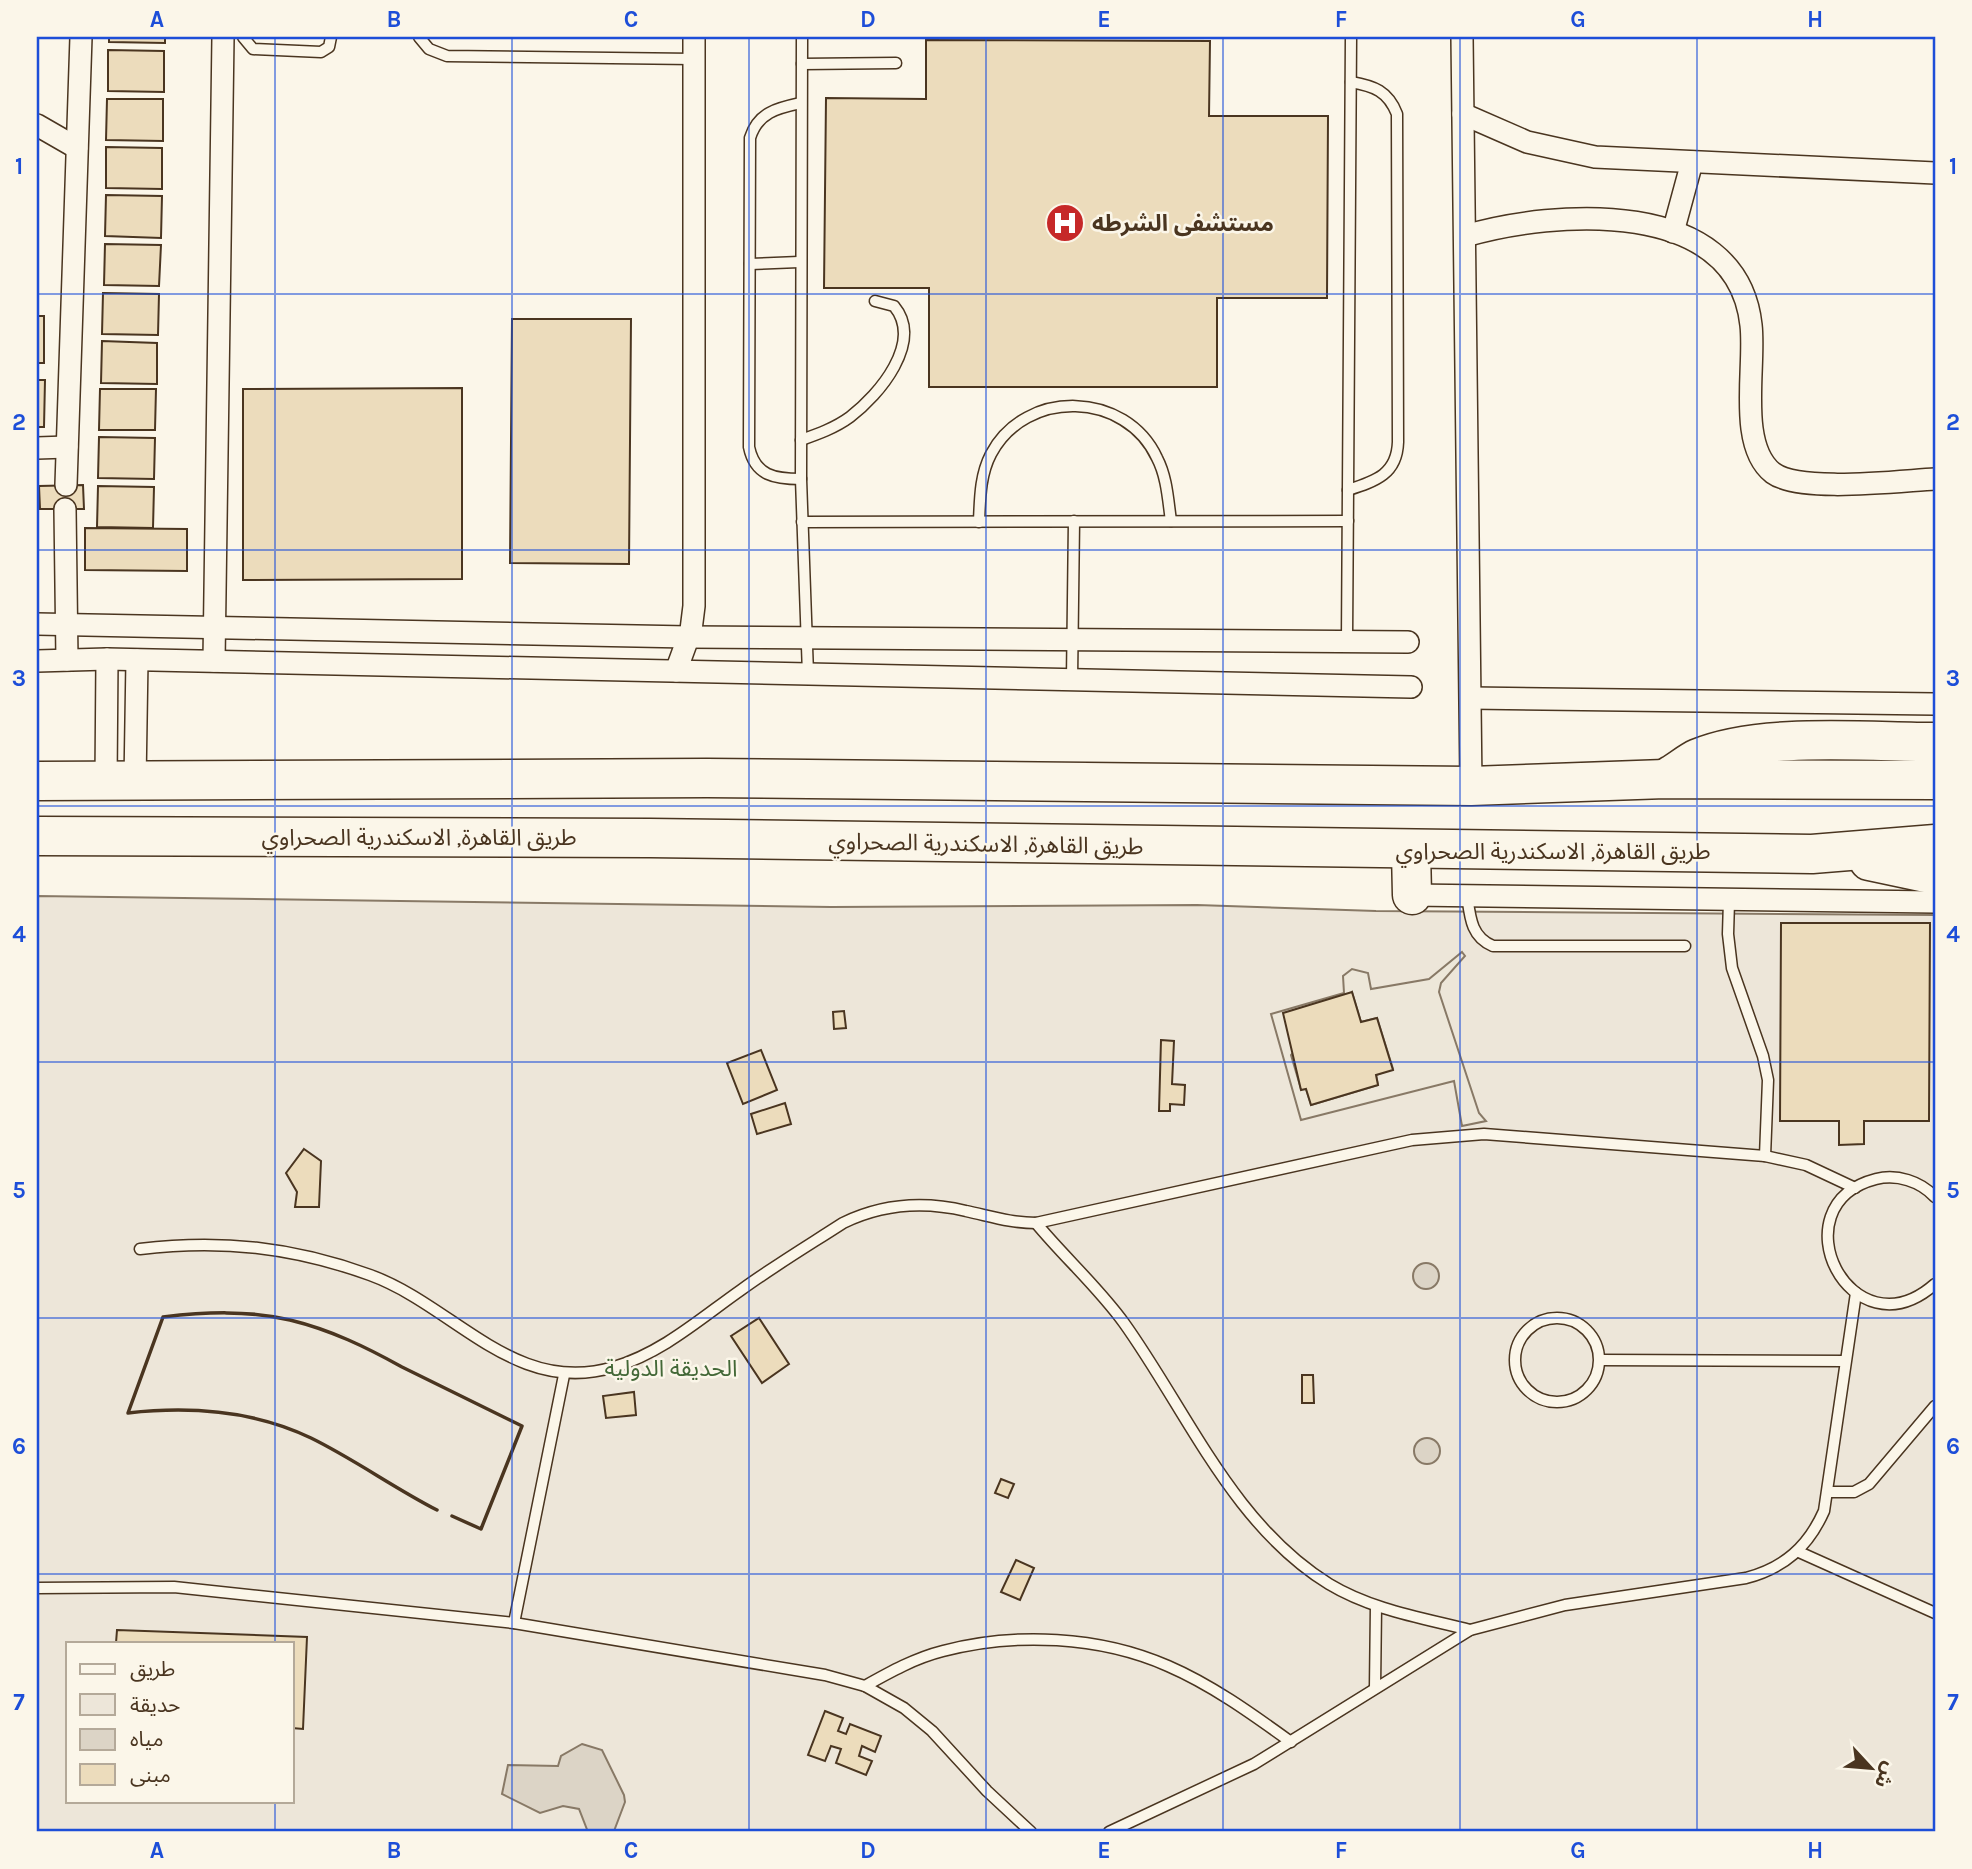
<svg xmlns="http://www.w3.org/2000/svg" width="1972" height="1869" viewBox="0 0 1972 1869" font-family="Karla,'Noto Sans Arabic',sans-serif">
  <style>
    .green { fill: #ede6d9; stroke: #887966; stroke-width: 2; fill-rule: evenodd }
    .parking { fill: #ede7d9; stroke: #887966; stroke-width: 2; fill-rule: evenodd }
    .water { fill: #dcd4c6; stroke: #887966; stroke-width: 2 }
    .building { fill: #ecdcbc; stroke: #4a3520; stroke-width: 2 }
    .lines { fill: none; stroke-linecap: round; stroke-linejoin: round }
    .lane-casing { stroke: #4a3520; stroke-width: 13 }
    .street-casing { stroke: #4a3520; stroke-width: 24 }
    .highway-casing { stroke: #4a3520; stroke-width: 41 }
    .lane { stroke: #fbf6e9; stroke-width: 10 }
    .street { stroke: #fbf6e9; stroke-width: 21 }
    .highway { stroke: #fbf6e9; stroke-width: 38 }
    .wall { stroke: #4a3520; stroke-width: 3.5 }
    .grid { fill: none; stroke: #1d4ed8; stroke-width: 2; stroke-opacity: 0.55 }
    .labels { text-anchor: middle; dominant-baseline: central; stroke-width: 5; stroke-linejoin: round; paint-order: stroke }
    .poi-label { font-size: 23px; font-weight: bold; fill: #4a3520; stroke: #fbf6e9; text-anchor: start }
    .street-label { font-size: 23px; fill: #4a3520; stroke: #fbf6e9 }
    .park-label { font-size: 23px; fill: #436837; stroke: #fbf6e9 }
    .neatline { fill: none; stroke: #1d4ed8; stroke-width: 2.5 }
    .grid-label { font-size: 23px; text-anchor: middle; font-weight: bold; fill: #1d4ed8 }
  </style>
  <rect width="100%" height="100%" fill="#fbf6e9"/>
  <path class="green" d="M37 896 831 907 1197 905 1376 911 1935 915V1832H37ZM68 1643H292V1801H68Z"/>
  <path class="parking" d="M1462 952 1465 956 1441 983 1439 992 1479 1113 1486 1121 1462 1126 1454 1081 1301 1120 1271 1014 1344 993 1343 976 1352 969 1368 973 1371 989 1429 979ZM1352 992 1361 1022 1377 1018 1393 1069 1376 1075 1378 1085 1311 1105 1306 1089H1301L1291 1055Z"/>
  <g class="water">
    <circle cx="1426" cy="1276" r="13"/>
    <circle cx="1427" cy="1451" r="13"/>
    <path d="M582 1744 602 1750 624 1795 625 1802 614 1831 588 1832 579 1809 563 1806 540 1813 502 1794 508 1765 558 1766 561 1756Z"/>
  </g>
  <g class="building">
    <path d="M109 37H165V43L109 42Z"/>
    <path d="M926 40 1210 41 1209 116H1328L1327 298H1217V387H929V288H824L826 98 926 99Z"/>
    <path d="M108 50 164 51V92L108 91Z"/>
    <path d="M107 99H163V141L106 140Z"/>
    <path d="M106 147 162 148V189L106 188Z"/>
    <path d="M106 195 162 196 161 238 105 236Z"/>
    <path d="M105 244 161 245 159 286 104 285Z"/>
    <path d="M103 293 159 294 158 335 102 334Z"/>
    <rect x="37" y="316" width="7" height="47"/>
    <path d="M512 319H631L629 564 510 563Z"/>
    <path d="M102 341 157 343V384L101 383Z"/>
    <path d="M37 380H45L44 427H37Z"/>
    <path d="M462 388V579L243 580V389Z"/>
    <path d="M100 389H156L155 430H99Z"/>
    <path d="M99 437 155 438 154 479 98 478Z"/>
    <path d="M83 485 84 509H40L39 486Z"/>
    <path d="M98 486 154 487 153 528 97 527Z"/>
    <path d="M85 528 187 529V571L85 570Z"/>
    <path d="M1781 923H1930L1929 1121H1864V1144L1839 1145V1121H1780Z"/>
    <path d="M1352 992 1361 1022 1377 1018 1393 1070 1376 1075 1378 1085 1311 1105 1306 1089 1301 1090 1283 1013Z"/>
    <path d="M844 1011 846 1028 834 1029 833 1012Z"/>
    <path d="M1161 1040 1174 1041 1172 1084 1185 1085 1184 1105 1170 1104V1111H1159Z"/>
    <path d="M761 1050 777 1090 743 1104 727 1063Z"/>
    <path d="M785 1103 791 1124 757 1134 751 1114Z"/>
    <path d="M304 1149 321 1161 319 1207H295L297 1192 286 1173Z"/>
    <path d="M759 1318 789 1364 762 1383 731 1336Z"/>
    <path d="M1302 1375H1313L1314 1403H1302Z"/>
    <path d="M634 1392 636 1415 606 1418 603 1396Z"/>
    <path d="M1001 1479 1014 1484 1008 1498 995 1493Z"/>
    <path d="M1016 1560 1034 1568 1020 1600 1001 1592Z"/>
    <path d="M117 1630 307 1637 303 1729 292 1728V1643H116Z"/>
    <path d="M825 1711 843 1718 838 1731 846 1734 850 1724 881 1736 875 1752 862 1746 859 1756 872 1761 866 1775 836 1763 841 1749 831 1746 825 1761 808 1755Z"/>
  </g>
  <g class="lines">
    <defs>
      <g id="lane">
        <path d="M243 37 253 49 321 52 329 47 331 37"/>
        <path d="M419 37 429 49 447 56 694 59"/>
        <path d="M802 37 801 479 808 674"/>
        <path d="M802 64 896 63"/>
        <path d="M750 264 799 262"/>
        <path d="M801 440C818 434 835 428 850 417 879 395 924 342 894 306L875 301"/>
        <path d="M801 479C775 479 755 476 749 447L750 138C758 112 778 108 801 103"/>
        <path d="M1348 490C1376 481 1397 474 1398 442L1397 114C1388 91 1374 86 1351 82"/>
        <path d="M802 522 1348 521"/>
        <path d="M979 522C980 498 980 475 991 454 1026 388 1126 391 1157 458 1167 477 1168 500 1171 521"/>
        <path d="M1347 640 1351 37"/>
        <path d="M1072 679 1074 521"/>
        <path d="M1467 895C1470 917 1471 937 1493 946H1685"/>
        <path d="M1729 901 1728 934 1732 968 1763 1056 1768 1080 1765 1156"/>
        <path d="M1935 1197C1920 1181 1897 1174 1876 1179 1775 1205 1851 1358 1935 1284"/>
        <path d="M1036 1223C1064 1257 1098 1287 1124 1323 1187 1411 1233 1525 1329 1584 1372 1610 1423 1618 1470 1630"/>
        <path d="M140 1249C220 1239 293 1247 370 1275 455 1306 515 1397 614 1367 662 1353 701 1318 741 1290 774 1266 809 1245 843 1223 882 1204 924 1201 966 1211 990 1216 1011 1223 1036 1223L1412 1140 1484 1134 1765 1156 1806 1165 1855 1188"/>
        <circle cx="1557" cy="1360" r="42"/>
        <path d="M1600 1360 1845 1361"/>
        <path d="M1828 1492H1854L1869 1484 1935 1406"/>
        <path d="M1799 1552 1935 1613"/>
        <path d="M37 1588 174 1587 514 1623 825 1675 865 1686 904 1708 932 1731 987 1791 1031 1832"/>
        <path d="M514 1623 564 1375"/>
        <path d="M865 1686C890 1672 915 1658 943 1651 1015 1632 1100 1636 1168 1666 1212 1685 1252 1714 1291 1742"/>
        <path d="M1375 1688 1376 1606"/>
        <path d="M1109 1832 1254 1764 1470 1630 1565 1605 1746 1578C1784 1568 1808 1547 1824 1511L1856 1293"/>
      </g>
      <g id="street">
        <path d="M1462 37 1471 786"/>
        <path d="M1463 114 1527 142 1595 157 1935 173"/>
        <path d="M37 125 77 148"/>
        <path d="M1673 232 1692 162"/>
        <path d="M1465 236C1554 210 1737 196 1751 325 1756 366 1737 445 1773 473 1800 493 1898 481 1935 479"/>
        <path d="M37 448 67 447"/>
        <path d="M66 485 81 37"/>
        <path d="M65 509 67 660"/>
        <path d="M37 624 688 637 1408 642"/>
        <path d="M37 661 107 659 1411 687"/>
        <path d="M214 661 223 37"/>
        <path d="M676 671 691 630 694 606V37"/>
        <path d="M1471 698 1935 704"/>
        <path d="M106 782 107 659"/>
        <path d="M135 782 137 660"/>
        <path d="M1412 895 1935 902"/>
      </g>
      <g id="highway">
        <path d="M1671 775C1680 770 1689 762 1698 758 1760 732 1868 742 1935 742"/>
        <path d="M37 781 707 778 1471 786 1665 779 1935 780"/>
        <path d="M37 836 650 838 1812 854 1935 844"/>
        <path d="M1411 851 1412 895"/>
        <path d="M1869 861 1935 875"/>
      </g>
    </defs>
    <use href="#lane" class="lane-casing"/>
    <use href="#street" class="street-casing"/>
    <use href="#highway" class="highway-casing"/>
    <use href="#lane" class="lane"/>
    <use href="#street" class="street"/>
    <use href="#highway" class="highway"/>
    <path class="wall" d="M437 1510C394 1488 354 1459 311 1438 253 1410 191 1406 128 1413L163 1317C205 1312 248 1310 290 1320 331 1330 366 1347 402 1367 442 1387 482 1406 522 1426L481 1529 452 1516"/>
  </g>
  <path class="grid" d="M275 37V1643M512 37V1832M749 37V1832M986 37V1832M1223 37V1832M1460 37V1832M1697 37V1832M37 294H1935M37 550H1935M37 806H1935M37 1062H1935M37 1318H1935M37 1574H1935M275 1801V1832"/>
  <defs>
    <symbol id="hospital-disc" viewBox="-11 -11 22 22"><circle r="9.5" fill="#c62828" stroke="#fbf6e9"/><path d="M-5-5h3v3.5h4V-5h3V5h-3V1.5h-4V5h-3Z" fill="#fff"/></symbol>
  </defs>
  <g fill-rule="evenodd">
    <use href="#hospital-disc" x="1043" y="201" width="44" height="44"/>
  </g>
  <g class="labels">
    <g class="poi-label">
      <text x="1092" y="223">مستشفى الشرطه</text>
    </g>
    <g class="street-label">
      <text x="419" y="837">طريق القاهرة, الاسكندرية الصحراوي</text>
      <text transform="translate(986 844) rotate(1)">طريق القاهرة, الاسكندرية الصحراوي</text>
      <text x="1553" y="851">طريق القاهرة, الاسكندرية الصحراوي</text>
    </g>
    <g class="park-label">
      <text x="671" y="1368">الحديقة الدولية</text>
    </g>
  </g>
  <rect width="1972" height="1869" fill="none" stroke="#fbf6e9" stroke-width="77"/>
  <rect x="66" y="1642" width="228" height="161" fill="#fbf6e9" stroke="#b4a999" stroke-width="2"/>
  <rect x="80" y="1664" width="35" height="10" fill="#fbf6e9" stroke="#b4a999" stroke-width="2"/>
  <text x="130" y="1676" font-size="21" fill="#4a3520">طريق</text>
  <rect x="80" y="1694" width="35" height="21" fill="#ede6d9" stroke="#b4a999" stroke-width="2"/>
  <text x="130" y="1712" font-size="21" fill="#4a3520">حديقة</text>
  <rect x="80" y="1729" width="35" height="21" fill="#dcd4c6" stroke="#b4a999" stroke-width="2"/>
  <text x="130" y="1746" font-size="21" fill="#4a3520">مياه</text>
  <rect x="80" y="1764" width="35" height="21" fill="#ecdcbc" stroke="#b4a999" stroke-width="2"/>
  <text x="130" y="1782" font-size="21" fill="#4a3520">مبنى</text>
  <g transform="translate(1871 1768) rotate(116)" stroke="#fbf6e9" stroke-width="5" paint-order="stroke">
  <path d="M0-5L12 26L0 18L-12 26Z" fill="#4a3520"/>
  <text y="-10" font-size="19" font-weight="bold" text-anchor="middle" fill="#4a3520">ش</text>
  </g>
  <rect x="38" y="38" width="1896" height="1792" class="neatline"/>
  <g class="grid-label">
    <text x="157" y="27">A</text>
    <text x="394" y="27">B</text>
    <text x="631" y="27">C</text>
    <text x="868" y="27">D</text>
    <text x="1104" y="27">E</text>
    <text x="1341" y="27">F</text>
    <text x="1578" y="27">G</text>
    <text x="1815" y="27">H</text>
    <text x="19" y="174">1</text>
    <text x="1953" y="174">1</text>
    <text x="19" y="430">2</text>
    <text x="1953" y="430">2</text>
    <text x="19" y="686">3</text>
    <text x="1953" y="686">3</text>
    <text x="19" y="942">4</text>
    <text x="1953" y="942">4</text>
    <text x="19" y="1198">5</text>
    <text x="1953" y="1198">5</text>
    <text x="19" y="1454">6</text>
    <text x="1953" y="1454">6</text>
    <text x="19" y="1710">7</text>
    <text x="1953" y="1710">7</text>
    <text x="157" y="1858">A</text>
    <text x="394" y="1858">B</text>
    <text x="631" y="1858">C</text>
    <text x="868" y="1858">D</text>
    <text x="1104" y="1858">E</text>
    <text x="1341" y="1858">F</text>
    <text x="1578" y="1858">G</text>
    <text x="1815" y="1858">H</text>
  </g>
</svg>
